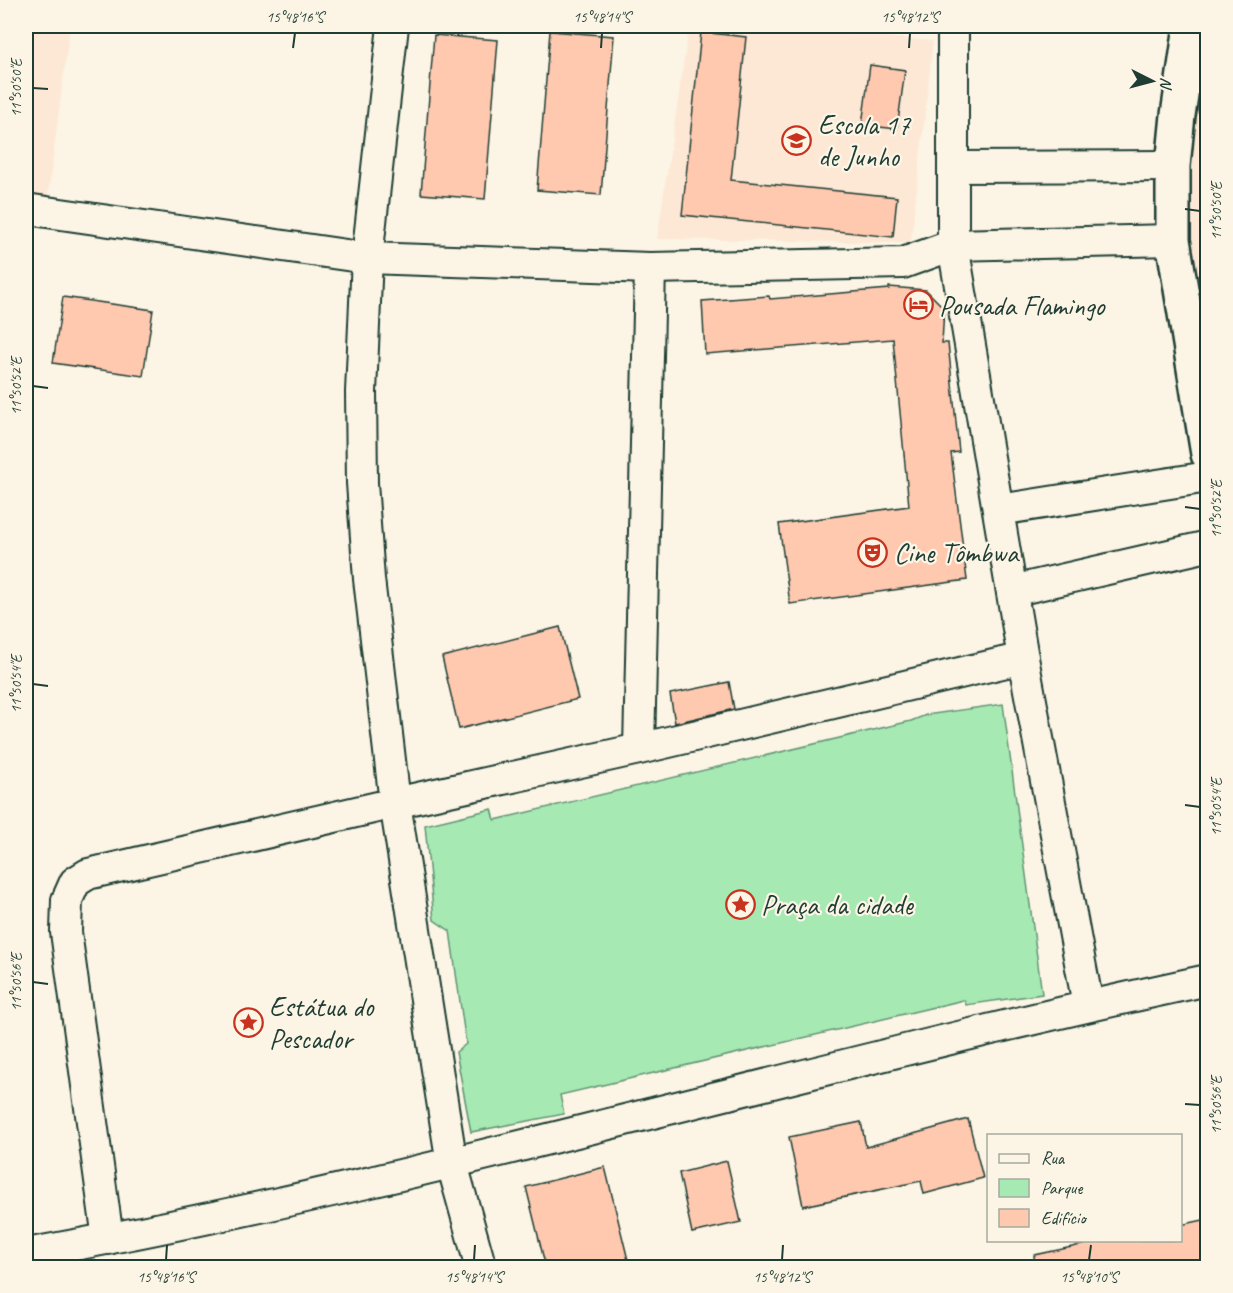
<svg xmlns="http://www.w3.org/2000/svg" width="1233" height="1293" viewBox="0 0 1233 1293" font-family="Caveat,sans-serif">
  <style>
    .built { fill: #fde8d5 }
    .green { fill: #a6e9b3; stroke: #629374; stroke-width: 1.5 }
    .building { fill: #ffc9b0; stroke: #1f3d34; stroke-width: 1.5 }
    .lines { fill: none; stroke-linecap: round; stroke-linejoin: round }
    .minor-casing { stroke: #1f3d34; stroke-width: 34 }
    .tertiary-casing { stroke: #1f3d34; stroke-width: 38 }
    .minor { stroke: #fcf5e5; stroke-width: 30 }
    .tertiary { stroke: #fcf5e5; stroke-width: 33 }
    .ticks { fill: none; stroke: #1f3d34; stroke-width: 2 }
    .labels { text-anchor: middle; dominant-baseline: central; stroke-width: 4.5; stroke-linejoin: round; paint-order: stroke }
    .poi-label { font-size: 28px; fill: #1f3d34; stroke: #fcf5e5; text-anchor: start }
    .neatline { fill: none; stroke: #1f3d34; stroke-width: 2 }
    .ticks-label { font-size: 15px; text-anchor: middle; fill: #1f3d34 }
  </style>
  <rect width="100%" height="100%" fill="#fcf5e5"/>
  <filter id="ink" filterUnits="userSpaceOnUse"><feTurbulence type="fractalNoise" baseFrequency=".0167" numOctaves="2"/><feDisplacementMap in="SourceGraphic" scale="12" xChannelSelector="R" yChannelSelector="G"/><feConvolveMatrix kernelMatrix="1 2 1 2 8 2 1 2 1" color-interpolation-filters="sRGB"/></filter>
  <g filter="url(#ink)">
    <g class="built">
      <path d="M26 26H70L46 212 26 209Z"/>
      <path d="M689 26H766L933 41 911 243 657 239Z"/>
      <path d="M1207 26V316L1191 242 1193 113Z"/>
    </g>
    <path class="green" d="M1003 704 1042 994 966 1005 964 1000 560 1095 564 1114 471 1132 456 1052 466 1044 450 931 434 920 425 825 492 809 495 820 911 721 926 715Z"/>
    <g class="building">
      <path d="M550 31 614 36 601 195 537 190Z"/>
      <path d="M701 32 746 37 731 180 897 197 893 237 682 215Z"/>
      <path d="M434 35 498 40 485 199 421 194Z"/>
      <path d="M870 65 905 70 897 129 862 125Z"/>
      <path d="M889 287 926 290 944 308 942 343H948L959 452 951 453 967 580 790 604 779 524 909 506 893 339 705 354 702 301 769 296 770 299 889 289Z"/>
      <path d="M63 297 153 310 143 376 53 363Z"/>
      <path d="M560 627 578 699 459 729 442 657Z"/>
      <path d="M729 682 734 709 675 723 670 694Z"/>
      <path d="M968 1119 983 1178 924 1194 921 1181 803 1206 789 1137 861 1122 866 1147Z"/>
      <path d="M727 1161 741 1222 692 1233 679 1173Z"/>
      <path d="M605 1167 630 1268H546L526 1187Z"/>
      <path d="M1208 1219V1268H1035L1034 1255 1105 1240H1180V1225Z"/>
    </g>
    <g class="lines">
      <defs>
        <g id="minor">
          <path d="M393 26 367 258 361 392 362 483 369 579 395 803 452 1164 481 1268"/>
          <path d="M953 26V245L1023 658 1088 1005"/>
          <path d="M953 167 1173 166"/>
          <path d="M26 209 367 258 650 268 903 263 953 245 1173 240"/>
          <path d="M999 510 1208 477"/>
          <path d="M1012 591 1208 546"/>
          <path d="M639 749 650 268"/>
          <path d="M108 1239 66 932 67 900 75 882 88 874 395 803 639 749 1023 658"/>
          <path d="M26 1254C424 1183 812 1064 1208 980"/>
        </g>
        <path id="tertiary" d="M1191 26 1178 115 1173 166V240L1208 454"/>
      </defs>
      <use href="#minor" class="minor-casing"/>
      <use href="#tertiary" class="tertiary-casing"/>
      <use href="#minor" class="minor"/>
      <use href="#tertiary" class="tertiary"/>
    </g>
  </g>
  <path class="ticks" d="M293 48 295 33M601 48 602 33M909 48 910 33M33 88 48 89M1185 209 1200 211M33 386 48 388M1185 507 1200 509M33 684 48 686M1185 805 1200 807M33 982 48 984M1185 1104 1200 1105M166 1260 167 1245M474 1260 475 1245M782 1260 783 1245M1089 1260 1091 1245"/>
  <defs>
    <symbol id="school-ring" viewBox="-11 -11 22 22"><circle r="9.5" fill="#fcf5e5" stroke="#c8321e" stroke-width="1.5"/><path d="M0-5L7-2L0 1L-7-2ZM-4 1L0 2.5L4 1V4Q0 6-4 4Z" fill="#c8321e"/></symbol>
    <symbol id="hotel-ring" viewBox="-11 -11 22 22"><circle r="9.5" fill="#fcf5e5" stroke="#c8321e" stroke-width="1.5"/><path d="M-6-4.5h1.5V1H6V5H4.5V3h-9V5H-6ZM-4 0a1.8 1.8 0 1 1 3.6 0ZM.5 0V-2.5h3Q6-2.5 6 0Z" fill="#c8321e"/></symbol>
    <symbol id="theatre-ring" viewBox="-11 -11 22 22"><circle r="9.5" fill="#fcf5e5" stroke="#c8321e" stroke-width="1.5"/><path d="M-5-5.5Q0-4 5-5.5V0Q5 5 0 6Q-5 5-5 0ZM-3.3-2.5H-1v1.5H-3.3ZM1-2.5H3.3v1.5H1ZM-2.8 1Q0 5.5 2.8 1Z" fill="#c8321e"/></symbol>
    <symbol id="sight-ring" viewBox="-11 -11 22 22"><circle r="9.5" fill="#fcf5e5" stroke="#c8321e" stroke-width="1.5"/><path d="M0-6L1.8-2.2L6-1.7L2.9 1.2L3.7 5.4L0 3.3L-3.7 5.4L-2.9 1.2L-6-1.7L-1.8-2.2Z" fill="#c8321e"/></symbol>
  </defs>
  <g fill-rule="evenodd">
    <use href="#school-ring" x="780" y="124" width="33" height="33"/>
    <use href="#hotel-ring" x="902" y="288" width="33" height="33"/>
    <use href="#theatre-ring" x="856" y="536" width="33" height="33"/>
    <use href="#sight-ring" x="724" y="888" width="33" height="33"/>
    <use href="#sight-ring" x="232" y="1006" width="33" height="33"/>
  </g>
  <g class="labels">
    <g class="poi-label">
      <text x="818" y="124">Escola 17<tspan x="818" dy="32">de Junho</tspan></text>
      <text x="939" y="305">Pousada Flamingo</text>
      <text x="894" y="552">Cine Tômbwa</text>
      <text x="761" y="904">Praça da cidade</text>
      <text x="269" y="1006">Estátua do<tspan x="269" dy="32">Pescador</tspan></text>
    </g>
  </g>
  <rect width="1233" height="1293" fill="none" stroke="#fcf5e5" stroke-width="66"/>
  <rect x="987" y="1134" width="195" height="108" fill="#fcf5e5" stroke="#a4ab9e" stroke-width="1.5"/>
  <rect x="999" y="1154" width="30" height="9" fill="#fcf5e5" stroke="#a4ab9e" stroke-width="1.5"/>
  <text x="1041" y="1164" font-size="18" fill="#1f3d34">Rua</text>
  <rect x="999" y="1179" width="30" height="18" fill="#a6e9b3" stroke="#a4ab9e" stroke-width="1.5"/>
  <text x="1041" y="1194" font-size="18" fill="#1f3d34">Parque</text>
  <rect x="999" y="1209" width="30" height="18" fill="#ffc9b0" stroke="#a4ab9e" stroke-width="1.5"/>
  <text x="1041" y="1224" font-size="18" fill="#1f3d34">Edifício</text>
  <g transform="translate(1152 81) rotate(96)" stroke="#fcf5e5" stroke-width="4.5" paint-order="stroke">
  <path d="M0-4.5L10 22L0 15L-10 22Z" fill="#1f3d34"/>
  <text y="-9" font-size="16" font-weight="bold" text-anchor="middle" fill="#1f3d34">N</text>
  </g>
  <rect x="33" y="33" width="1167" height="1227" class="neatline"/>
  <g class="ticks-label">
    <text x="295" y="22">15°48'16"S</text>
    <text x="602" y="22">15°48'14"S</text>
    <text x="910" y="22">15°48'12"S</text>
    <text transform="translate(16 88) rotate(-90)" y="5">11°50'50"E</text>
    <text transform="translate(1216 211) rotate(-90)" y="5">11°50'50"E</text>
    <text transform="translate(16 386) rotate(-90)" y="5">11°50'52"E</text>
    <text transform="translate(1216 509) rotate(-90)" y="5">11°50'52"E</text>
    <text transform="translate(16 684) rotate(-90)" y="5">11°50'54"E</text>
    <text transform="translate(1216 807) rotate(-90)" y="5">11°50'54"E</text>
    <text transform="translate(16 982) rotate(-90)" y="5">11°50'56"E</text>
    <text transform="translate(1216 1105) rotate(-90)" y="5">11°50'56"E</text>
    <text x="166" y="1282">15°48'16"S</text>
    <text x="474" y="1282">15°48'14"S</text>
    <text x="782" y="1282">15°48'12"S</text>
    <text x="1089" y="1282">15°48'10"S</text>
  </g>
</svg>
